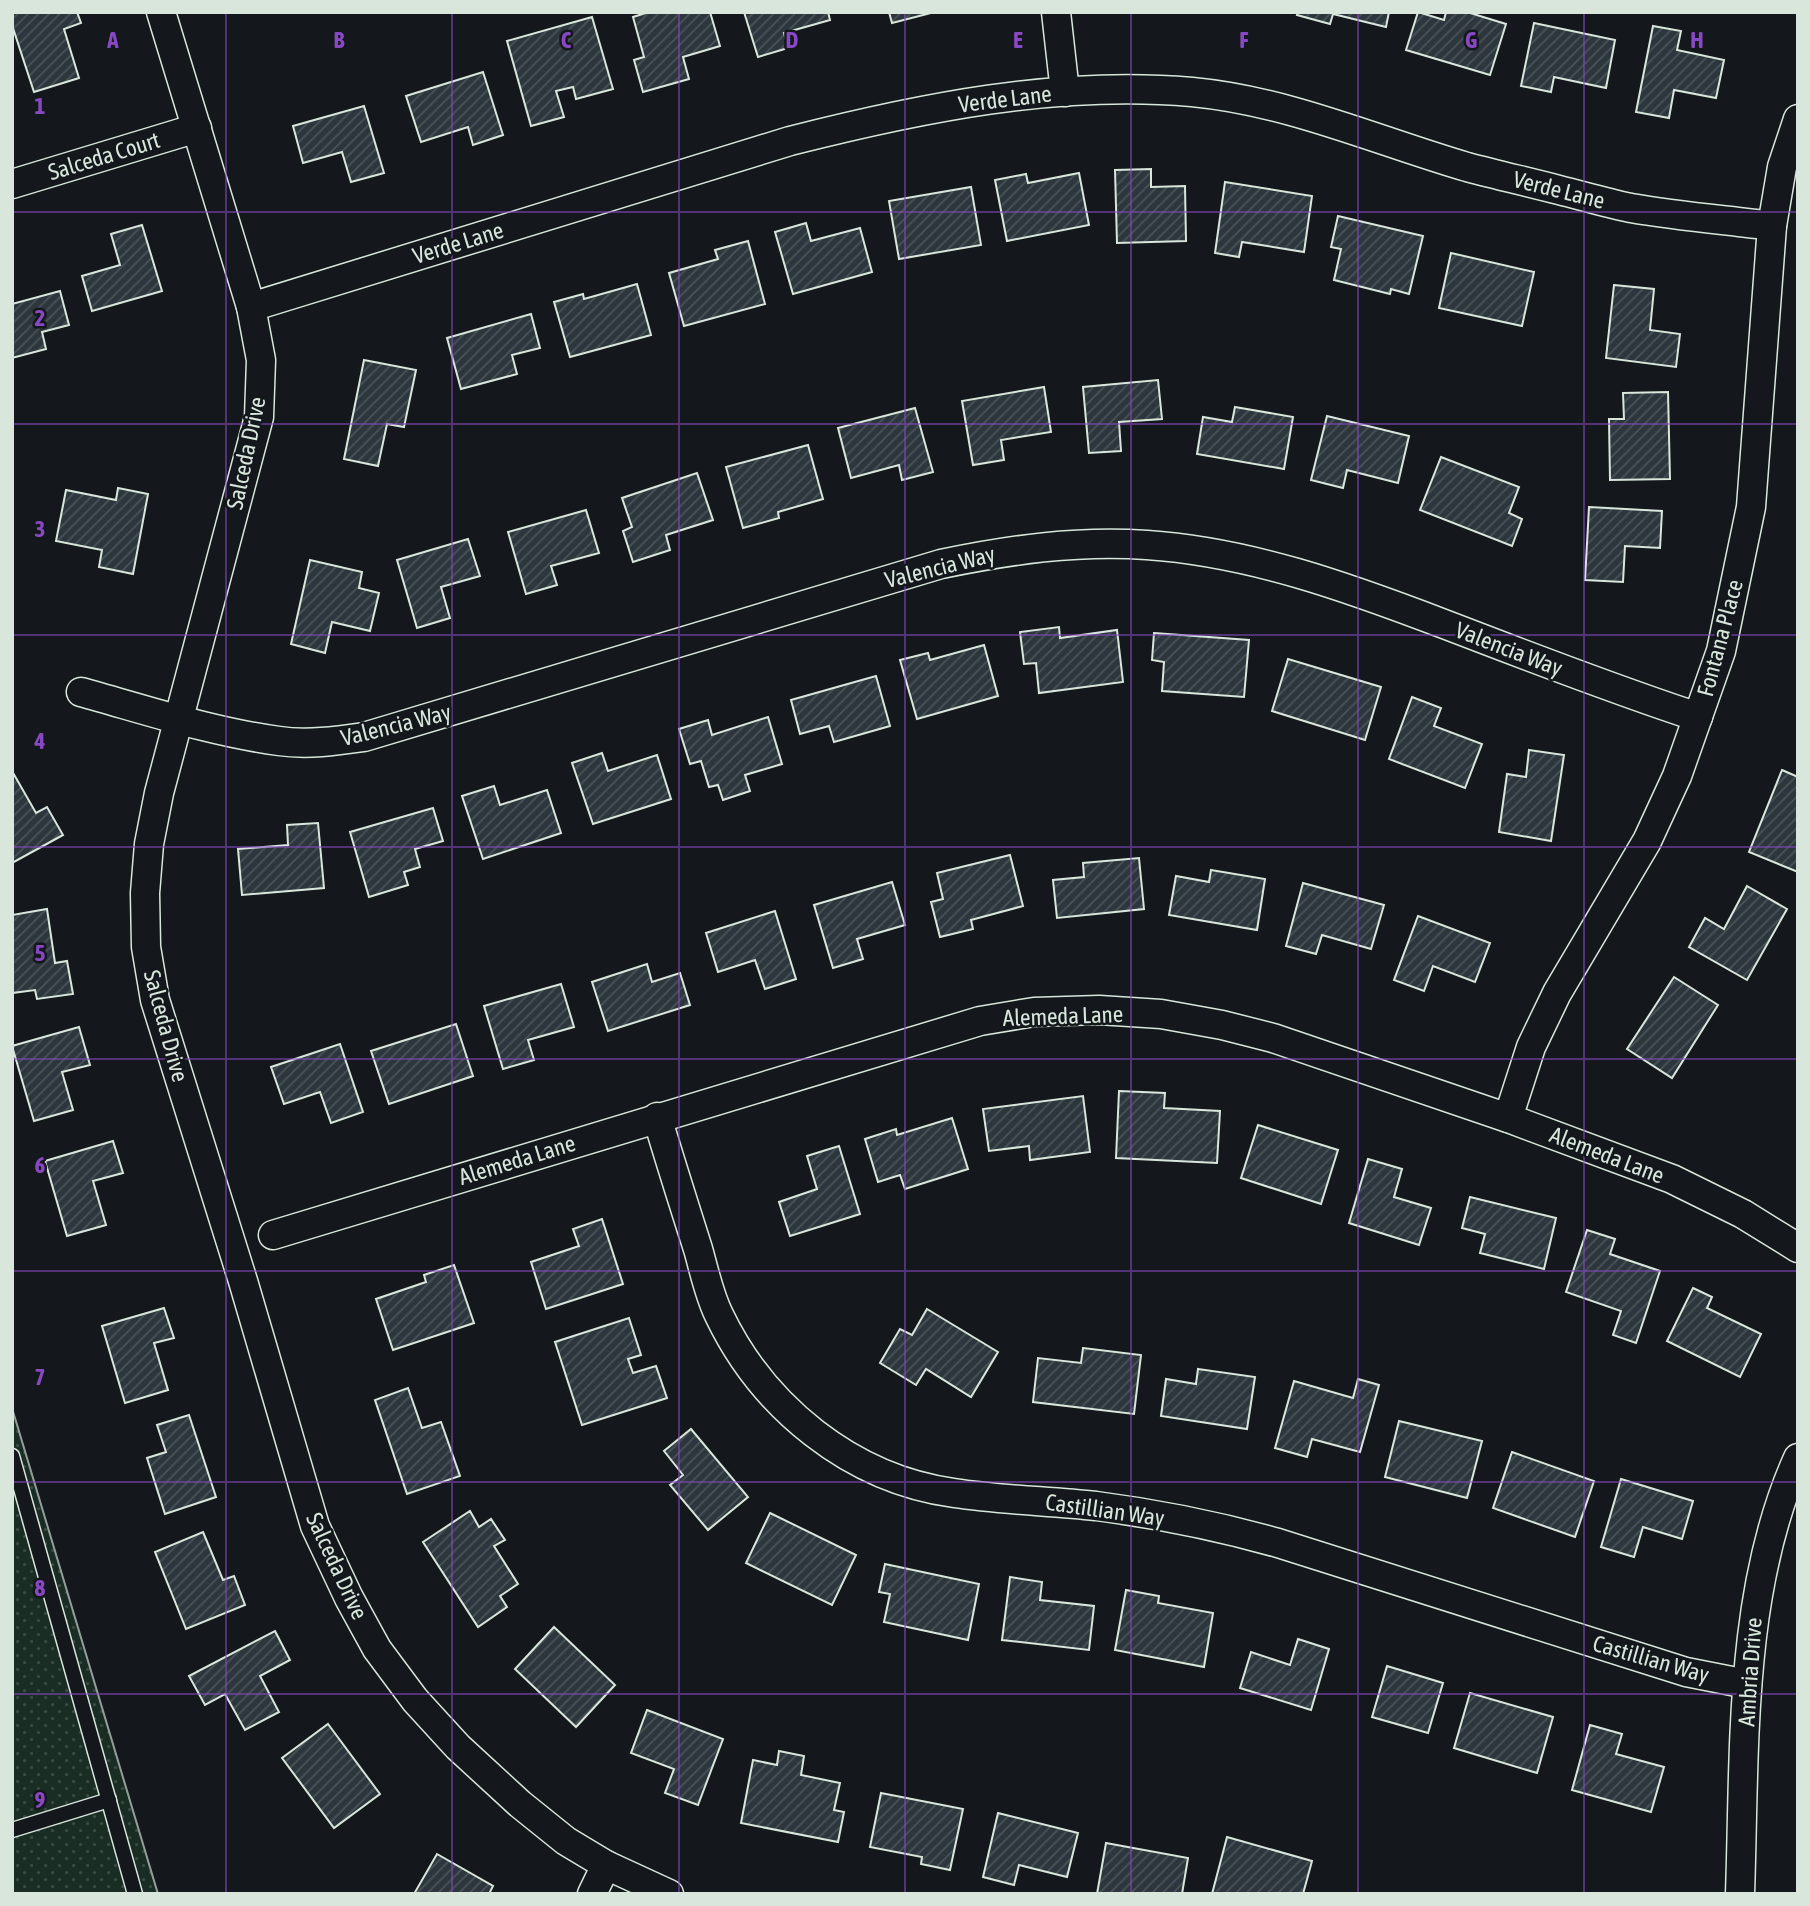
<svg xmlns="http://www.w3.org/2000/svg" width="1810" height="1906" viewBox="0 0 1810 1906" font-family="'Asap Condensed',sans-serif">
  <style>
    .park { fill: url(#park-dots); stroke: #939e99; stroke-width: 2 }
    .building { fill: url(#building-hatch); stroke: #d8e6dc; stroke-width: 2 }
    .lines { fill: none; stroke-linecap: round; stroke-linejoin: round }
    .service-casing { stroke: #d8e6dc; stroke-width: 17 }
    .minor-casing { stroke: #d8e6dc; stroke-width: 31 }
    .service { stroke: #14181c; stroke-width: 14 }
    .minor { stroke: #14181c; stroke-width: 28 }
    .grid { fill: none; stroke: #8948c3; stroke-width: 2; stroke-opacity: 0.55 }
    .labels { text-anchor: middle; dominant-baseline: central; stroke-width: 5; stroke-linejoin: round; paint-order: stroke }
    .street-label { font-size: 23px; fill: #d8e6dc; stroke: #14181c }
    .grid-label { font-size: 23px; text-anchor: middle; font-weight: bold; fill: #8948c3; stroke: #14181c; stroke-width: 5; stroke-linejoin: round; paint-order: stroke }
  </style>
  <defs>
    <pattern id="park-dots" width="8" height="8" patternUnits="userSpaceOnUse" patternTransform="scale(1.75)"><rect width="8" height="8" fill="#1a2d24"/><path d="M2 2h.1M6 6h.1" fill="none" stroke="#3b4b43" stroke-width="1.8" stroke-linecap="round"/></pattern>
    <pattern id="building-hatch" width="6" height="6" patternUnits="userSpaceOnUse" patternTransform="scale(1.75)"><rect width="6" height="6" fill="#2c363c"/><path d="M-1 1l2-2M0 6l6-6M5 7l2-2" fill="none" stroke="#4a5358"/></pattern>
  </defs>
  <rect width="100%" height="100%" fill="#14181c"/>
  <path class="park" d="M12 1408 158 1894H12Z"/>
  <g class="building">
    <path d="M12 12H77L81 23 64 29 79 78 34 92 12 25Z"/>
    <path d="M649 12H710L720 46 683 57 689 79 643 92 634 60 644 57 633 17Z"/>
    <path d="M744 12H828L830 20 784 33 788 48 758 57Z"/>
    <path d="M889 12H931V13L892 23Z"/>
    <path d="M1298 12H1389L1386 27 1333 14 1330 24 1297 15Z"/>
    <path d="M1418 12 1444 20 1446 12H1467L1506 24 1490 75 1406 50Z"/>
    <path d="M592 17 613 89 576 99 573 87 556 91 564 117 531 126 507 41Z"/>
    <path d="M1534 23 1615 40 1606 88 1554 77 1551 92 1521 86Z"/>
    <path d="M1653 26 1681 31 1677 50 1724 60 1716 98 1674 90 1669 118 1636 112Z"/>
    <path d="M483 72 503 135 473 145 468 127 421 142 406 96Z"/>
    <path d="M364 106 384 173 351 182 342 152 303 163 293 126Z"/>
    <path d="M1151 169V187L1185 186 1186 241 1117 243 1115 170Z"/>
    <path d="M1079 173 1089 225 1007 241 995 180 1026 174 1028 183Z"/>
    <path d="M1225 182 1312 196 1304 252 1242 242 1239 257 1215 253Z"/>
    <path d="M971 187 981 245 899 259 889 201Z"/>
    <path d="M1338 216 1423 236 1409 294 1391 289 1390 294 1334 280 1341 249 1331 247Z"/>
    <path d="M806 223 811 241 860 228 872 272 793 294 775 232Z"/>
    <path d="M142 225 162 291 92 311 82 276 120 265 111 234Z"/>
    <path d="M748 241 765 304 684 326 669 273 718 259 715 250Z"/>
    <path d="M1451 253 1534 272 1522 326 1439 308Z"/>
    <path d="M637 284 651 335 570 357 554 302 583 294 584 299Z"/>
    <path d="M1614 285 1654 289 1650 330 1680 334 1676 367 1606 358Z"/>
    <path d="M60 291 69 325 42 332 46 349 12 358V304Z"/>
    <path d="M531 314 540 348 512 355 517 374 461 389 447 338Z"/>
    <path d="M364 360 416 370 404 427 387 424 378 466 344 459Z"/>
    <path d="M1158 380 1162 419 1119 422 1121 451 1089 453 1083 387Z"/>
    <path d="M1044 387 1051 432 1001 440 1004 460 973 465 962 401Z"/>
    <path d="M1668 392 1670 479 1610 480 1609 419H1624L1623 393Z"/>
    <path d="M1235 407 1293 417 1284 469 1197 454 1203 417 1232 422Z"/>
    <path d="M915 408 933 472 902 480 899 465 851 478 838 428Z"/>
    <path d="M1327 416 1409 436 1398 483 1347 470 1343 488 1311 480Z"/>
    <path d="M808 445 823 499 778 512 779 518 743 528 726 467Z"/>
    <path d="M1441 457 1519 487 1509 513 1522 519 1512 546 1420 510Z"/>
    <path d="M697 473 713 520 666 535 670 550 633 562 623 531 632 527 622 498Z"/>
    <path d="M118 488 148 494 133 574 99 567 102 550 56 541 66 490 116 500Z"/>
    <path d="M1589 507 1662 511 1660 548 1625 546 1623 582 1585 580Z"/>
    <path d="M586 510 599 553 551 566 557 585 526 594 508 532Z"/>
    <path d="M468 539 480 576 441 587 450 618 417 628 397 560Z"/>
    <path d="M310 560 362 572 359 588 379 593 370 631 332 622 325 653 291 644Z"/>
    <path d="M1059 627 1060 638 1117 630 1123 682 1039 693 1036 663 1024 664 1020 632Z"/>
    <path d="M1154 633 1249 640 1244 697 1162 691 1164 662 1152 660Z"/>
    <path d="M984 645 998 696 917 719 900 660 928 653 930 660Z"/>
    <path d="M1288 659 1381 687 1365 740 1272 711Z"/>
    <path d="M876 676 890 726 834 742 829 726 800 734 791 700Z"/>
    <path d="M1412 697 1441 708 1434 726 1482 744 1465 788 1389 759Z"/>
    <path d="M768 717 782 764 745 775 750 791 723 800 718 785 709 787 701 761 690 764 679 729 708 720 712 735Z"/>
    <path d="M1529 750 1564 755 1551 841 1499 832 1507 774 1526 777Z"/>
    <path d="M602 753 608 771 657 755 671 799 593 824 572 763Z"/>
    <path d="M1782 770 1798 777V872L1749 852Z"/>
    <path d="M12 771 36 813 47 807 63 835 12 863Z"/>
    <path d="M494 786 500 805 547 790 561 833 483 859 462 796Z"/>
    <path d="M433 808 443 841 415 849 420 867 404 872 408 885 369 897 350 832Z"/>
    <path d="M318 823 324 888 242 895 238 849 288 845 287 825Z"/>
    <path d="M1010 855 1023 906 971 920 973 929 940 937 931 902 943 899 937 873Z"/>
    <path d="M1139 858 1144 909 1057 918 1053 880 1084 877 1083 863Z"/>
    <path d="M1211 870 1265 879 1257 930 1169 915 1176 876 1209 882Z"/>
    <path d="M892 882 905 925 857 939 863 959 833 968 814 905Z"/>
    <path d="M1303 883 1384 905 1371 949 1322 935 1316 954 1286 946Z"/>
    <path d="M1747 886 1787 909 1747 980 1689 947 1705 918 1724 929Z"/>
    <path d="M47 909 55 963 67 961 73 994 37 999 35 990 12 993V915Z"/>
    <path d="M775 911 796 979 765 989 755 960 718 972 706 933Z"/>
    <path d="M1418 916 1490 943 1475 982 1433 966 1424 991 1394 980Z"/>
    <path d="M647 964 652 982 680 973 690 1005 608 1031 592 982Z"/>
    <path d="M1674 977 1718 1005 1672 1078 1627 1049Z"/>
    <path d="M561 984 574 1027 528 1040 534 1060 503 1069 484 1006Z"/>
    <path d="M456 1024 473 1076 389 1104 371 1051Z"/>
    <path d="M79 1027 90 1065 62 1072 73 1110 34 1121 12 1046Z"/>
    <path d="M340 1044 363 1112 331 1123 320 1092 284 1104 271 1067Z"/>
    <path d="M1119 1091 1165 1093 1164 1108 1220 1111 1217 1163 1116 1158Z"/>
    <path d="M1083 1096 1090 1152 1030 1160 1029 1146 989 1151 983 1109Z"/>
    <path d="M952 1118 968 1169 905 1189 900 1175 878 1182 865 1139 896 1129 897 1135Z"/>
    <path d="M1258 1125 1338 1150 1321 1204 1241 1178Z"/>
    <path d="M113 1141 123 1173 93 1181 106 1225 67 1236 45 1161Z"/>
    <path d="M839 1146 860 1214 790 1236 779 1202 817 1189 807 1156Z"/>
    <path d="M1368 1159 1402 1169 1394 1197 1431 1208 1419 1245 1349 1223Z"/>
    <path d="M1470 1197 1556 1218 1544 1269 1480 1253 1485 1234 1462 1228Z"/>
    <path d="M602 1219 623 1284 546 1309 531 1262 579 1246 573 1229Z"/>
    <path d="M1587 1230 1615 1239 1610 1254 1660 1271 1636 1343 1613 1335 1621 1311 1566 1292Z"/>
    <path d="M454 1265 474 1323 393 1350 376 1299 426 1282 424 1275Z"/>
    <path d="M1693 1288 1712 1297 1707 1308 1761 1334 1740 1377 1667 1341Z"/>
    <path d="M164 1308 174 1338 154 1343 168 1390 125 1403 102 1326Z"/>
    <path d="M927 1309 998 1352 971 1397 926 1369 916 1385 880 1363 900 1329 912 1335Z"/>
    <path d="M629 1318 641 1355 628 1359 633 1373 656 1366 667 1398 582 1425 555 1342Z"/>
    <path d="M1083 1348 1141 1355 1134 1414 1033 1402 1038 1358 1081 1363Z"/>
    <path d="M1198 1369 1255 1377 1247 1429 1161 1416 1166 1379 1196 1384Z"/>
    <path d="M1358 1379 1379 1385 1360 1452 1312 1439 1307 1457 1275 1448 1294 1381 1353 1398Z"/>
    <path d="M408 1388 422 1428 441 1422 460 1476 407 1494 375 1400Z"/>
    <path d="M189 1415 216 1497 165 1514 147 1458 166 1452 157 1425Z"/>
    <path d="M1399 1421 1482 1441 1467 1498 1385 1477Z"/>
    <path d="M691 1429 748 1497 708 1530 670 1485 683 1475 664 1451Z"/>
    <path d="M1512 1452 1594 1481 1575 1537 1493 1508Z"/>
    <path d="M1621 1479 1693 1501 1682 1539 1643 1527 1634 1557 1601 1547Z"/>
    <path d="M470 1511 479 1527 491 1519 505 1540 494 1546 518 1584 500 1596 507 1607 478 1627 423 1542Z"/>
    <path d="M770 1513 856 1555 832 1605 746 1563Z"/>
    <path d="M203 1532 223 1580 234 1576 245 1605 186 1629 155 1552Z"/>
    <path d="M885 1564 979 1584 968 1640 884 1622 890 1594 879 1592Z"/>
    <path d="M1010 1577 1042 1582 1040 1600 1094 1606 1089 1650 1002 1640Z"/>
    <path d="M1126 1590 1159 1596 1158 1603 1213 1613 1204 1667 1115 1650Z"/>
    <path d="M554 1627 615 1685 576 1727 515 1669Z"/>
    <path d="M275 1631 290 1660 260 1676 279 1712 245 1730 225 1694 205 1705 189 1676Z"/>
    <path d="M1298 1639 1329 1649 1311 1710 1240 1688 1251 1652 1290 1665Z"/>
    <path d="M1387 1666 1443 1683 1428 1733 1372 1717Z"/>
    <path d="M1470 1693 1553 1717 1537 1773 1454 1748Z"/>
    <path d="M647 1710 723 1739 698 1805 665 1793 674 1769 631 1753Z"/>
    <path d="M328 1724 380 1794 334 1828 282 1758Z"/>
    <path d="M1590 1725 1622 1734 1616 1754 1664 1767 1651 1812 1572 1790Z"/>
    <path d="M779 1751 804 1756 801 1775 840 1783 834 1810 844 1812 838 1842 741 1823 753 1760 777 1765Z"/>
    <path d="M881 1793 963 1809 950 1870 921 1864 922 1857 870 1847Z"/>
    <path d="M998 1813 1078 1833 1067 1877 1019 1865 1014 1885 983 1877Z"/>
    <path d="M1227 1837 1312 1861 1303 1894H1212Z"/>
    <path d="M1106 1843 1188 1858 1182 1894H1097Z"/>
    <path d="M437 1854 493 1886 489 1894H414Z"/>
  </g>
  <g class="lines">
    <defs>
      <g id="service">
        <path d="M12 1456 135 1894"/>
        <path d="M12 1830 109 1800"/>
      </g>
      <g id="minor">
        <path d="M161 12 251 307 261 360 259 417 159 793 149 844 145 893 146 947 155 1000 243 1281 315 1526 349 1598 377 1649 415 1700 458 1747 520 1804 566 1841 606 1865 669 1894"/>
        <path d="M1056 12 1065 92"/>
        <path d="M12 184 197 128"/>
        <path d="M251 307 790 141C920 108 1057 80 1192 92 1288 101 1375 140 1467 167 1497 175 1528 182 1559 190 1583 196 1607 203 1631 208 1677 216 1725 220 1772 226"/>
        <path d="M81 692C146 710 212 732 279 741 307 745 336 741 364 737L941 564C1009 550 1077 540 1147 545 1250 552 1347 587 1444 624 1528 656 1612 689 1698 717"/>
        <path d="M657 1117C670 1161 684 1205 698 1249 704 1270 709 1295 719 1315 763 1407 851 1479 954 1493 1001 1500 1049 1501 1096 1506 1158 1514 1218 1526 1278 1543L1686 1672 1747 1684"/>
        <path d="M1508 1118 1531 1047 1557 993 1647 841 1677 776 1721 651 1751 507 1772 226 1782 167 1798 119"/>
        <path d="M273 1235 980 1021 1034 1012 1099 1010 1161 1014 1222 1025 1273 1038 1508 1118 1672 1179 1743 1214 1798 1248"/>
        <path d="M592 1894 606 1865"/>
        <path d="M1740 1894C1745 1751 1738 1591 1798 1458"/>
      </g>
    </defs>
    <use href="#service" class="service-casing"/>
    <use href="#minor" class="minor-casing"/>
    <use href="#service" class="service"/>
    <use href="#minor" class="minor"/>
  </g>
  <path class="grid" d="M226 12V1894M452 12V1894M679 12V1894M905 12V1894M1131 12V1894M1358 12V1894M1584 12V1894M12 212H1798M12 424H1798M12 635H1798M12 847H1798M12 1059H1798M12 1271H1798M12 1482H1798M12 1694H1798"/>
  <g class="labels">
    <g class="street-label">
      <text transform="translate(1005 99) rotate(-7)">Verde Lane</text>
      <text transform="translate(104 156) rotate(-17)">Salceda Court</text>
      <text transform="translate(1559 190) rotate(14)">Verde Lane</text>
      <text transform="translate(458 243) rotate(-17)">Verde Lane</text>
      <text transform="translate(246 453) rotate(-78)">Salceda Drive</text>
      <text transform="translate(940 567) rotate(-14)">Valencia Way</text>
      <text transform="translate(1720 638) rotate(-75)">Fontana Place</text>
      <text transform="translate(1509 649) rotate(21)">Valencia Way</text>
      <text transform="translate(396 725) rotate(-14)">Valencia Way</text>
      <text transform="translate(1063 1016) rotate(-2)">Alemeda Lane</text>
      <text transform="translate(166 1026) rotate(75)">Salceda Drive</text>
      <text transform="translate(1607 1155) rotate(21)">Alemeda Lane</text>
      <text transform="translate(517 1160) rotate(-17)">Alemeda Lane</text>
      <text transform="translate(1105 1510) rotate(8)">Castillian Way</text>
      <text transform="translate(337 1566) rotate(65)">Salceda Drive</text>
      <text transform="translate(1651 1659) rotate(16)">Castillian Way</text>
      <text transform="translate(1750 1672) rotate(-86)">Ambria Drive</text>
    </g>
  </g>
  <g class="grid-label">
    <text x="113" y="48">A</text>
    <text x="339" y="48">B</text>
    <text x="566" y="48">C</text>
    <text x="792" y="48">D</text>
    <text x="1018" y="48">E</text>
    <text x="1244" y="48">F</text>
    <text x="1471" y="48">G</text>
    <text x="1697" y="48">H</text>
    <text x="40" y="114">1</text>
    <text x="40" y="326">2</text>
    <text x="40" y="537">3</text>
    <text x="40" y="749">4</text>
    <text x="40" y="961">5</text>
    <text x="40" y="1173">6</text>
    <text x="40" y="1385">7</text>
    <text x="40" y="1596">8</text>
    <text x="40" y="1808">9</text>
  </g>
  <rect width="1810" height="1906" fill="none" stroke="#d8e6dc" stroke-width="28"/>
</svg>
